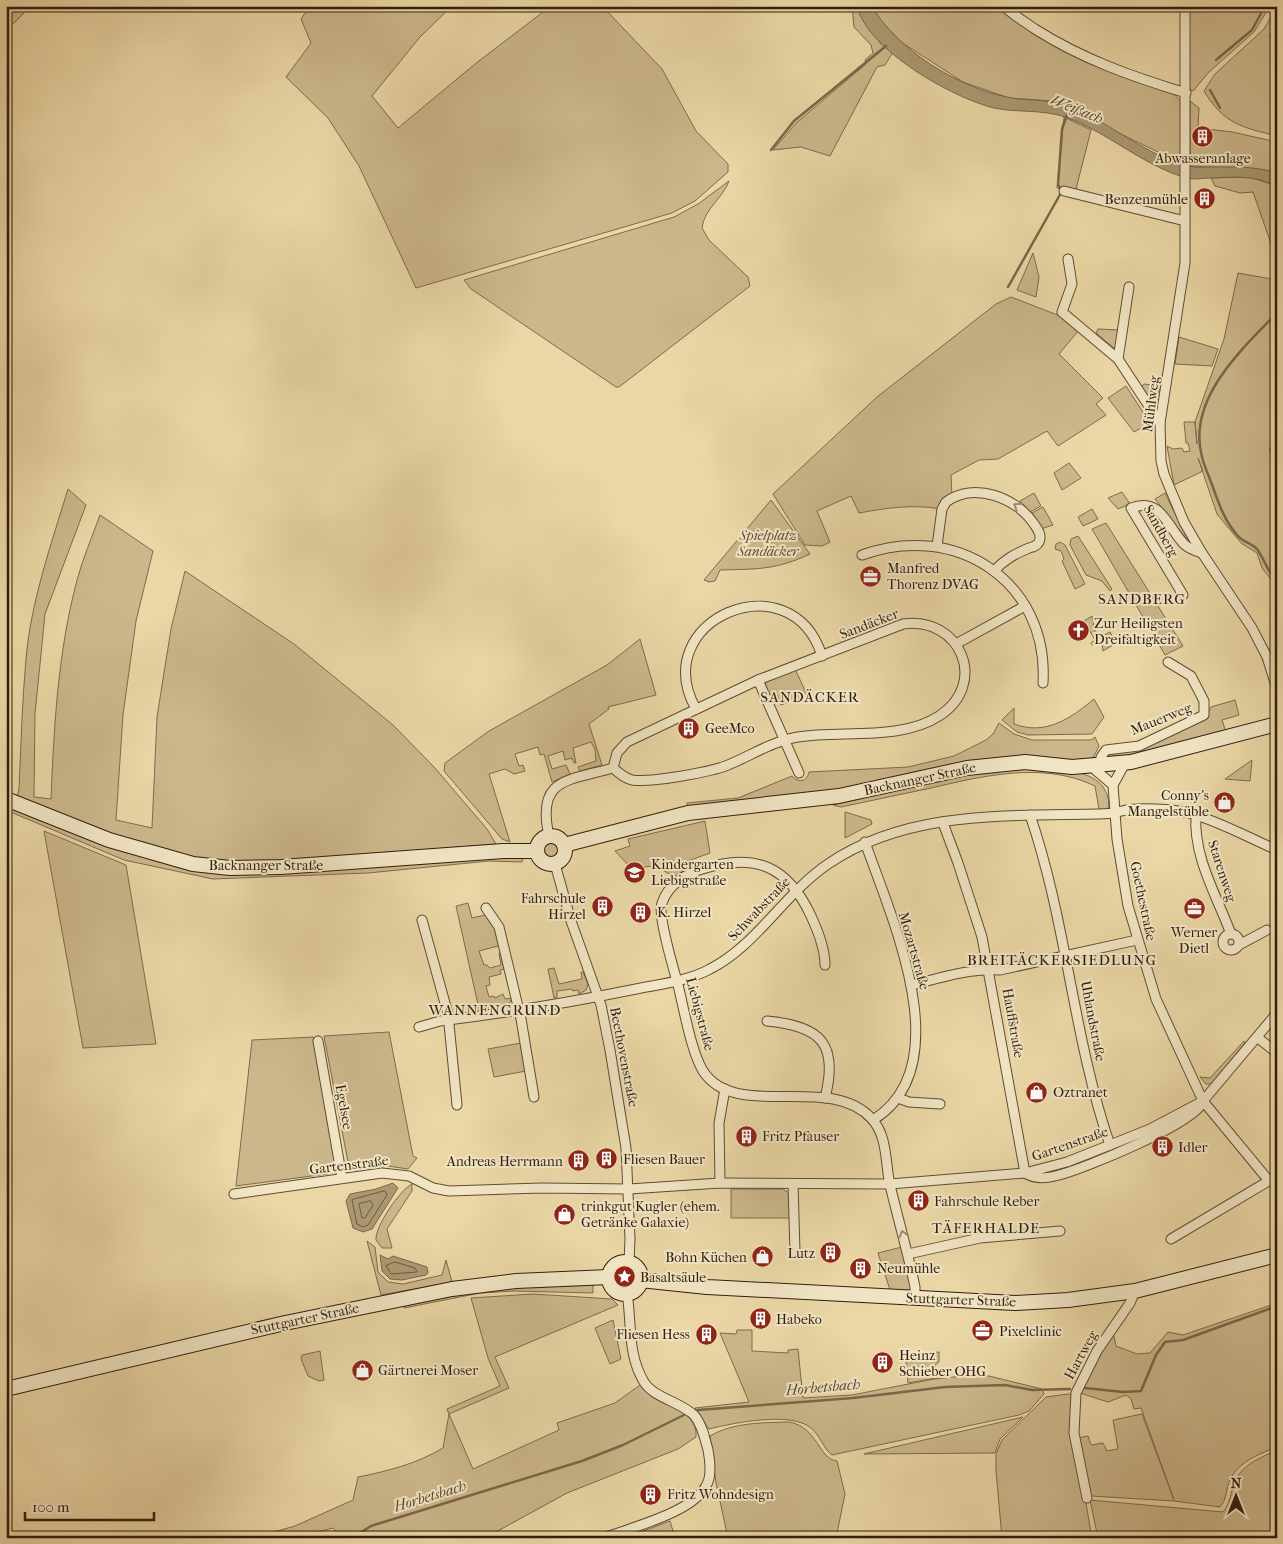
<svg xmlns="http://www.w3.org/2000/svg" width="1283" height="1544" viewBox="0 0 1283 1544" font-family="'IM FELL French Canon',serif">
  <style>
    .green { fill: #cbb78b; stroke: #7e6a4c }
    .water { fill: #ab9872; stroke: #7a674a }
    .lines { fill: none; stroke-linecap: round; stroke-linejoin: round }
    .shore { stroke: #6e5a40; stroke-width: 1 }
    .stream { stroke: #7a674a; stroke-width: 2.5 }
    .street-casing { stroke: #5f4c34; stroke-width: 11 }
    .secondary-casing { stroke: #311d0e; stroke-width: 16 }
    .street { stroke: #f1e5c4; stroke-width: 9 }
    .secondary { stroke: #f1e5c4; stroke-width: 14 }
    .oneway { stroke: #9b8b72 }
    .labels { text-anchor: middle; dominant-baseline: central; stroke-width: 4; stroke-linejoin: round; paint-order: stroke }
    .poi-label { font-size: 14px; fill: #311d0e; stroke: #f1e5c4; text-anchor: start }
    .street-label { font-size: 14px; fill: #311d0e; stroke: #f1e5c4 }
    .park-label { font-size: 14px; font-style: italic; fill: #5f4b34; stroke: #f1e5c4 }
    .water-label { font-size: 15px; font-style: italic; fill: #5c4831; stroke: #f1e5c4 }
    .neighbourhood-label { font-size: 15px; letter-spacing: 1px; fill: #311d0e; stroke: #f1e5c4 }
  </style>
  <rect width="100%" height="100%" fill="#ead7a5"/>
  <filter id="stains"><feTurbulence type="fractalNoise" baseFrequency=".004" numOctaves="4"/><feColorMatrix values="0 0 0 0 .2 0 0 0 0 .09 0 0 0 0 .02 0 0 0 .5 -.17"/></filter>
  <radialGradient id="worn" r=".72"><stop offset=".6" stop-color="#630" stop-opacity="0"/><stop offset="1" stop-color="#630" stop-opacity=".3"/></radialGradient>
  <g class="green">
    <path d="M6 6H31L6 31Z"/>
    <path d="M310 6H452L420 37 372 96 398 128 475 64 551 6H602L662 69 696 131 728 164V172L695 201 672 213 416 288 359 166 328 118 286 77 311 43 301 19Z"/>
    <path d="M852 6H857L880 43 893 52 885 65 877 67 830 156 801 147 773 150 796 123 866 64 865 60 873 53 871 45 854 27Z"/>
    <path d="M872 6H998L1011 18 1173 93 1181 102V163L1052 101 1009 98 963 82 901 42 878 18Z"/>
    <path d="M1189 6H1270L1254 32 1209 72 1193 91 1190 90 1188 86Z"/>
    <path d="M1277 6V22L1269 36 1277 40V136C1241 127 1224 124 1204 91L1215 74 1264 29Z"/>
    <path d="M1190 101 1199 108 1198 128 1232 132 1277 142V174L1265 170 1190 166Z"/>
    <path d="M1064 117 1091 130 1076 189 1057 188Z"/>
    <path d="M1249 177 1277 186V261L1253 192 1240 193 1215 186 1211 178Z"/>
    <path d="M729 181C723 198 704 209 702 228L709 240 748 277 750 286 619 387H616L471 289 464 280 674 217 698 204Z"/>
    <path d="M1033 253 1039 277 1036 297 1017 290Z"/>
    <path d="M1238 273 1277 280V587L1262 568 1257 553 1241 543 1217 514 1198 458 1203 471 1174 485 1167 446 1173 449 1182 448 1184 452 1190 451 1188 443H1186L1184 422H1195L1197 444 1195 422 1224 339Z"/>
    <path d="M1011 297 1060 316 1079 330 1059 354 1103 398 1096 404 1106 415 1058 446 1047 431 998 459 979 460 951 475 952 496 941 509C913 504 886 508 859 513L851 496 817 511 830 542 822 546 805 545 773 494 877 397 996 304Z"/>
    <path d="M1098 329 1121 330 1115 349 1096 333Z"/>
    <path d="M1179 337 1218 349 1212 366 1175 364Z"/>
    <path d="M1144 384 1160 386 1157 407H1154L1141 387Z"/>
    <path d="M1126 386 1150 423 1134 432 1108 398Z"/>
    <path d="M1069 463 1081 478 1062 490 1054 473Z"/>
    <path d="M68 489 86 505 45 614 35 714 34 797 51 799C54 725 58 652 77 580 83 558 92 537 100 515L153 551 136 621 123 715 116 820 152 828 157 717 171 629 185 571 294 644 393 725 435 768 487 829 496 844 244 864 190 859 109 834 17 798 19 789C21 746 22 702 26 659 31 601 51 545 68 489Z"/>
    <path d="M1122 492 1130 504 1118 509 1108 498Z"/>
    <path d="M1034 493 1041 506 1030 512 1020 501Z"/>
    <path d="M1165 493 1189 542 1155 499Z"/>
    <path d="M771 500 810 554C776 570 757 569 720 570L715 581 709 582 704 580Z"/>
    <path d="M1043 507 1053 525 1041 529 1032 513Z"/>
    <path d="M1092 509 1098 519 1083 526 1078 517Z"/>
    <path d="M1106 523 1183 646 1165 655 1092 529Z"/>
    <path d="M1078 536 1112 589 1110 591 1102 581 1086 575 1070 545 1071 539Z"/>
    <path d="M1060 542 1065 545 1085 584 1075 589 1062 561 1064 559 1061 551 1055 549 1056 544Z"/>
    <path d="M1092 616 1097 642 1093 646 1091 643 1095 640 1084 621Z"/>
    <path d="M1110 632 1116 643 1103 651 1101 637Z"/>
    <path d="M640 639 656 695 608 707 609 709 589 724 602 765 580 771 578 767 596 761 595 749 591 742 573 748 576 763H574L572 758 565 760 563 751 548 756 552 769 566 765 570 774 552 782 544 754 540 755 538 747 515 754 519 766 523 765 525 771 514 774 505 769 489 774 510 842 502 839 444 771 445 763 489 731 607 665Z"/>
    <path d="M795 669 809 699H796L781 705 777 695 770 698 765 683Z"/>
    <path d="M1094 699 1104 717 1092 734 1028 735 1017 732 1002 720 1014 708V724C1046 736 1071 718 1094 699Z"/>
    <path d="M1235 700 1239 715 1222 720 1226 732 1134 755 1106 759 1107 753 1141 749 1205 720 1211 707Z"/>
    <path d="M999 723 1014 734 1032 740H1091L1095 737 1099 746 1092 760 1073 762 1021 758 826 795 688 808 687 803 738 798 792 776C798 783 807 782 809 772L908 767 954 756 986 740 993 734Z"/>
    <path d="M1252 760 1250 781 1225 779Z"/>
    <path d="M1024 766C1054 770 1109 765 1109 807L1105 810 1099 809 1095 786C1043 761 983 776 931 788 901 794 871 801 841 807L833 805 970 772Z"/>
    <path d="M6 802 188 867 486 856 523 857 522 862 489 861 368 873 213 879 124 860 6 810Z"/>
    <path d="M845 812 871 820 872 824 845 838Z"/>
    <path d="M705 821 710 853 685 862 686 869 675 877 655 866 631 868 615 851 630 846 628 839Z"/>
    <path d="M44 831 126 865 156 1044 83 1048Z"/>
    <circle cx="550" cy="850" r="9"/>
    <path d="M468 903 472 918 485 915 495 922 502 945 479 951 484 965H487L490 968 501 965 499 953 502 952 506 969 500 970 501 974 489 977 490 985 486 986 489 997 494 996 495 998 503 994 505 999 512 998 509 1004 479 1009 456 906Z"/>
    <path d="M554 968 559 984 582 979 581 972H583L588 984 586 990 579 994 578 990 573 991 572 989 557 991V997L554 998 548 969Z"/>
    <path d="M389 1032 413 1156 417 1158 408 1169 388 1166 355 1170 348 1162 324 1036Z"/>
    <path d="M313 1037 336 1162 331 1173 327 1174 236 1186 252 1040Z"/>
    <path d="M1244 1041 1245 1043 1211 1084H1206L1200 1077 1210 1078Z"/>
    <path d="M521 1043 526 1071 494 1077 488 1049Z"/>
    <path d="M412 1184V1191L387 1229 392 1248H382L376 1240C375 1226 400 1190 412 1184Z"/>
    <path d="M731 1189H783L790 1194V1218H731Z"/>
    <path d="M367 1241 375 1247 378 1272 388 1282 403 1284 442 1275 446 1260 452 1282 381 1295Z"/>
    <path d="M902 1247 912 1284 911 1292 890 1290 878 1253Z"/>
    <circle cx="625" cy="1277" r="11"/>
    <path d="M593 1285V1293L514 1291 480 1293 404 1308V1306L486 1289Z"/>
    <path d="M533 1294 612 1299 618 1305 495 1357 509 1388 449 1414 473 1469 559 1430 557 1423 615 1403 640 1385C654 1403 699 1408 696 1437L678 1449 567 1493 485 1538H341L333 1528 318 1532 263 1535 295 1526 353 1500 358 1477C388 1471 416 1464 443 1448L449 1414 447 1409 500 1386 488 1358 471 1298Z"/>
    <path d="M1277 1303V1447C1257 1455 1236 1462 1228 1485 1226 1493 1226 1500 1220 1507L1174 1501 1091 1496 1078 1438 1088 1436 1091 1445 1103 1443 1107 1451 1118 1449 1113 1420 1142 1414 1174 1500 1141 1408 1134 1409 1131 1399 1126 1395 1108 1402 1080 1393 1113 1332 1116 1346 1137 1354 1150 1353 1168 1332 1183 1335Z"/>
    <path d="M613 1320 621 1359 610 1364 595 1328Z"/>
    <path d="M737 1330H752V1351L788 1353V1350L798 1349 803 1398 852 1395 934 1379 973 1375 989 1376 1042 1389 1044 1394 1029 1411 1019 1415 832 1455C823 1448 820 1435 811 1428 791 1411 733 1423 709 1429L695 1408 749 1402 720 1333 736 1334Z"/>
    <path d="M320 1351 324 1380 319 1381 308 1376 301 1359 302 1355Z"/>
    <path d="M939 1352V1362L935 1365 937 1378 908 1383 906 1362 915 1361V1354Z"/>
    <path d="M1068 1394H1071L1072 1397 1071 1417 1092 1538H1002L996 1471V1454L1002 1440 1046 1397Z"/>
    <path d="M1023 1417 1000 1439 995 1453 864 1454Z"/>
    <path d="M789 1422C818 1427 818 1459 837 1461L845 1494 836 1538H728L716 1483 710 1436C734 1422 762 1423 789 1422Z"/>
    <path d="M1277 1450V1538H1098L1090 1500 1223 1512C1230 1503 1230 1497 1233 1487 1238 1466 1260 1458 1277 1450Z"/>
    <path d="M670 1521 675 1538H625Z"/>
  </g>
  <g class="water">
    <path d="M857 6H872C896 49 959 88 1007 97 1029 102 1053 98 1074 108 1109 123 1153 159 1189 166 1196 168 1205 167 1212 167 1234 167 1255 166 1276 173L1277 186C1254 175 1234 177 1210 178 1203 178 1194 180 1187 178 1143 166 1108 132 1065 117 1042 109 1017 113 994 108 953 98 867 50 857 6Z"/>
    <path d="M393 1183 398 1188 372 1229 363 1232 353 1228 346 1201 350 1194 376 1189Z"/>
    <path d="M380 1255 388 1259 393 1256 427 1267 428 1273 426 1275 402 1280 390 1279 382 1271Z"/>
  </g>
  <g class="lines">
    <g class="shore">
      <path d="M385 1191 387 1195 368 1225 363 1227 357 1224 352 1200Z"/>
      <path d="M371 1201 373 1205 365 1218H362L359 1204Z"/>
      <path d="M395 1262 415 1268 417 1272 391 1274 386 1266Z"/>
    </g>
    <g class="stream">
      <path d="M1216 60 1252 30 1265 6"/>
      <path d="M1210 90 1220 108"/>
      <path d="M771 150 794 121 886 46"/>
      <path d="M1008 287 1062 191 1058 185 1062 129 1067 115"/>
      <path d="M1277 310 1273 317C1238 353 1187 401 1202 457 1204 465 1208 474 1211 482 1218 501 1224 521 1238 536 1243 542 1251 543 1257 549 1265 560 1266 570 1277 581"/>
      <path d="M1085 1388 1123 1392 1141 1391 1156 1355 1165 1342 1183 1340 1277 1306"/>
      <path d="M698 1410 853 1398 945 1387 1005 1385 1032 1390 1070 1389"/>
      <path d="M352 1538 371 1526 582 1461 623 1445 684 1415"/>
    </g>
    <defs>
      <g id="street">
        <path d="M1004 6C1013 15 1025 22 1035 29 1082 59 1133 77 1186 93"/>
        <path d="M1185 6V263L1160 423 1161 461 1164 474 1184 522 1202 553 1252 628 1267 657 1277 689"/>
        <path d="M1064 191 1185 221"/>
        <path d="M1068 259 1072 284 1062 312 1118 359 1160 423"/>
        <path d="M1118 359 1129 287"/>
        <path d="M1275 450H1277"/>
        <path d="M937 546 942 509 946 502C974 481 1017 498 1034 524 1038 530 1042 535 1039 542 1037 546 1033 547 1029 548 1015 554 1005 559 994 571"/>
        <path d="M862 555C955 521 1049 581 1043 683"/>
        <path d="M1183 595 1131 508C1161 496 1168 528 1184 544 1189 549 1196 551 1202 553"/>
        <path d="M956 644 1025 606"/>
        <path d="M696 709C646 620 791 558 822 656"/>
        <path d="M1125 763 1113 785 1117 839 1128 906 1156 999 1203 1101 1269 1181"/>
        <path d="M1104 766 1101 757 1106 750 1139 746 1204 715V701L1191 676 1168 662"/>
        <path d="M1092 767 1113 785"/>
        <path d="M613 768C619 773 624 778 632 780 650 783 711 772 728 765 752 755 773 741 798 737 841 730 901 741 939 716 989 684 961 616 903 624L758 680"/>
        <path d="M1030 815C1067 923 1073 1038 1110 1145"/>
        <path d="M1196 815C1193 857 1217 896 1231 934"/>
        <path d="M943 823 958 863 982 937 1025 1173C1036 1180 1048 1178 1059 1175 1083 1169 1199 1122 1203 1101"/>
        <path d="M549 836C536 778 567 781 613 768L617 753 627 742 758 680 799 773"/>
        <path d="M865 842C890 915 961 1066 873 1120"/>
        <path d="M555 864 571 921 601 1005 610 1050 626 1148 630 1239 629 1262"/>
        <path d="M486 908 499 927 521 1019 534 1097"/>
        <path d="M422 920 448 1014 457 1105"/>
        <circle cx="1231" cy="942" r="8"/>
        <path d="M1239 945 1267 930"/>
        <path d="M825 965C825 949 818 931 811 916 788 866 755 852 702 869 685 874 668 885 662 903 657 914 674 970 678 985 684 1009 691 1051 703 1071 736 1122 830 1072 872 1119 888 1137 885 1163 890 1185 898 1219 908 1253 915 1287V1299"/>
        <path d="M912 985C940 978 970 968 1000 970L1137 940"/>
        <path d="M767 1021C820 1026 839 1043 825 1098"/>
        <path d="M419 1027 440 1021C506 1013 572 1002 636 989 661 984 688 981 710 969 756 946 784 894 828 864 907 810 1008 816 1099 814 1107 814 1114 813 1122 811 1138 807 1173 809 1189 813 1219 821 1249 838 1277 850"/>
        <path d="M1258 1038 1277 1053"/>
        <path d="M318 1041 342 1178"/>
        <path d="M898 1098 909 1102 940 1104"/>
        <path d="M720 1183 719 1123 725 1089"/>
        <path d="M793 1184 795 1252"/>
        <path d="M234 1194 382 1173 409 1176 433 1188 449 1191 542 1188 629 1189 720 1183 890 1184 1025 1173 1067 1162 1110 1145 1150 1129 1203 1101 1277 1013"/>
        <path d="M1171 1239 1277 1176"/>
        <path d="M908 1254 980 1238 1060 1231"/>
        <path d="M1087 1498 1074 1433 1076 1393 1097 1351 1130 1303 1135 1291"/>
        <path d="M604 1538C632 1527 695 1512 707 1484 712 1475 710 1461 708 1450 705 1439 702 1424 694 1415 680 1402 653 1397 644 1382 627 1354 632 1323 627 1293"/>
      </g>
      <g id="secondary">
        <path d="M6 799 109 840 193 864 230 868 281 867 503 851H536"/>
        <circle cx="551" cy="850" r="14"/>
        <path d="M564 845 688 813 839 796 967 768 1025 762 1072 767 1131 762 1277 724"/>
        <circle cx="625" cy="1278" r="16"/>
        <path d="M640 1280 707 1287 1015 1303 1068 1300 1135 1291 1277 1255"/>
        <path d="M6 1389 285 1323 452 1289 516 1281 609 1277"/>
      </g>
    </defs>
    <use href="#street" class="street-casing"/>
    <use href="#secondary" class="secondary-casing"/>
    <use href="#street" class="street"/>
    <use href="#secondary" class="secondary"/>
  </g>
  <defs><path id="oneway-chevron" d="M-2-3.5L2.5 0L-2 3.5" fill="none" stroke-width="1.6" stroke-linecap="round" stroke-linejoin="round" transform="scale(1.25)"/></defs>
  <g class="oneway">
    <use href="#oneway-chevron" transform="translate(1017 506) rotate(-146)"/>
    <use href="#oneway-chevron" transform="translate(903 1234) rotate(-105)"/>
  </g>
  <defs>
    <symbol id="building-disc" viewBox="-11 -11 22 22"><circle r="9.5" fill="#8f2418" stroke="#f1e5c4"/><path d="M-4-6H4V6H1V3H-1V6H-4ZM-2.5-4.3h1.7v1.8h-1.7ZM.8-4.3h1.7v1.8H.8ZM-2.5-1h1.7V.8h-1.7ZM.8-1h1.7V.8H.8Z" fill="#fff"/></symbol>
    <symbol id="office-disc" viewBox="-11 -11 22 22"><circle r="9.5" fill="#8f2418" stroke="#f1e5c4"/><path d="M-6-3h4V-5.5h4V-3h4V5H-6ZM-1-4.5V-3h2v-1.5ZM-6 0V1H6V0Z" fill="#fff"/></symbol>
    <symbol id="church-disc" viewBox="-11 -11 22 22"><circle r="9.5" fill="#8f2418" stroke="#f1e5c4"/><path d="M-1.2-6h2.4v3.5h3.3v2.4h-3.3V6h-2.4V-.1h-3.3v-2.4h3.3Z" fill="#fff"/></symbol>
    <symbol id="shop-disc" viewBox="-11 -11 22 22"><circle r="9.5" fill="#8f2418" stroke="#f1e5c4"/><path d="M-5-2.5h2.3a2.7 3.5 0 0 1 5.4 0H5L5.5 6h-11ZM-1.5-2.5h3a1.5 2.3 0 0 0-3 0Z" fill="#fff"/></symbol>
    <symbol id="school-disc" viewBox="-11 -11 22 22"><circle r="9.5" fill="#8f2418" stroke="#f1e5c4"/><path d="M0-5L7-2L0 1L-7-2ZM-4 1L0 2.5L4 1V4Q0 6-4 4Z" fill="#fff"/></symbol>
    <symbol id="sight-disc" viewBox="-11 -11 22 22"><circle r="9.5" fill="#8f2418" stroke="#f1e5c4"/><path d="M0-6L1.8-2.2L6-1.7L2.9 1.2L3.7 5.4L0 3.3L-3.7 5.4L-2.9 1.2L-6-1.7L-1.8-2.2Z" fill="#fff"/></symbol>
  </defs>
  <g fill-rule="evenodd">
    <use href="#building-disc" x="1190" y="124" width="25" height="25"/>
    <use href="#building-disc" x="1192" y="186" width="25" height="25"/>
    <use href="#office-disc" x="858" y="564" width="25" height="25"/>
    <use href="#church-disc" x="1066" y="618" width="25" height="25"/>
    <use href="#building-disc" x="676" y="716" width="25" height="25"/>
    <use href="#shop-disc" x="1212" y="790" width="25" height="25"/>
    <use href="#school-disc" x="622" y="860" width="25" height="25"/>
    <use href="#building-disc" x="590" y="894" width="25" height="25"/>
    <use href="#office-disc" x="1182" y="896" width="25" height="25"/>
    <use href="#building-disc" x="628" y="900" width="25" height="25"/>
    <use href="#shop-disc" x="1024" y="1080" width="25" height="25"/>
    <use href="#building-disc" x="734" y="1124" width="25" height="25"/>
    <use href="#building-disc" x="1150" y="1134" width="25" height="25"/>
    <use href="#building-disc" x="594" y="1146" width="25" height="25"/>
    <use href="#building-disc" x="566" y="1148" width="25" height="25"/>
    <use href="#building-disc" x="906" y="1188" width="25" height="25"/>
    <use href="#shop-disc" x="552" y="1202" width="25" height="25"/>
    <use href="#building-disc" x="818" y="1240" width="25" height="25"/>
    <use href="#shop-disc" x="750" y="1244" width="25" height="25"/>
    <use href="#building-disc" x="848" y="1256" width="25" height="25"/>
    <use href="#sight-disc" x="612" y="1264" width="25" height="25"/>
    <use href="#building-disc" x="748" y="1306" width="25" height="25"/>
    <use href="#office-disc" x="970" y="1318" width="25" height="25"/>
    <use href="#building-disc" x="694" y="1322" width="25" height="25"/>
    <use href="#building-disc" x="870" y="1350" width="25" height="25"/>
    <use href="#shop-disc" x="350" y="1358" width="25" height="25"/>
    <use href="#building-disc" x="638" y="1482" width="25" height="25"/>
  </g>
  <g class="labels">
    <g class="poi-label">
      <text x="1203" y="158" text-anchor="middle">Abwasseranlage</text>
      <text x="1188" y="199" text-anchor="end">Benzenmühle</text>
      <text x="887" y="568">Manfred<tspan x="887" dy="16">Thorenz DVAG</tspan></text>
      <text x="1094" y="623">Zur Heiligsten<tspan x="1094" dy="16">Dreifaltigkeit</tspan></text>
      <text x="705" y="728">GeeMco</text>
      <text x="1209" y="795" text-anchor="end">Conny's<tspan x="1209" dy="16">Mangelstüble</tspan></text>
      <text x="651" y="864">Kindergarten<tspan x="651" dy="16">Liebigstraße</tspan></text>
      <text x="586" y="898" text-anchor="end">Fahrschule<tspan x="586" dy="16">Hirzel</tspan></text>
      <text x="657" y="912">K. Hirzel</text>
      <text x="1194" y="932" text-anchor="middle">Werner<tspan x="1194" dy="16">Dietl</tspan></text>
      <text x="1053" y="1092">Oztranet</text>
      <text x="762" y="1136">Fritz Pfauser</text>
      <text x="1178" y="1147">Idler</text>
      <text x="623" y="1159">Fliesen Bauer</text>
      <text x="563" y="1161" text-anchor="end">Andreas Herrmann</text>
      <text x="934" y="1201">Fahrschule Reber</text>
      <text x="581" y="1206">trinkgut Kugler (ehem.<tspan x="581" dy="16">Getränke Galaxie)</tspan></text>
      <text x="815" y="1253" text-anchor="end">Lutz</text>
      <text x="747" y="1257" text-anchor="end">Bohn Küchen</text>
      <text x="877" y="1268">Neumühle</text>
      <text x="640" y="1277">Basaltsäule</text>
      <text x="776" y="1319">Habeko</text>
      <text x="999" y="1331">Pixelclinic</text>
      <text x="690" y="1334" text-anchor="end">Fliesen Hess</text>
      <text x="899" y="1355">Heinz<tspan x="899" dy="16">Schieber OHG</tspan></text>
      <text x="378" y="1370">Gärtnerei Moser</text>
      <text x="667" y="1494">Fritz Wohndesign</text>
    </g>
    <g class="street-label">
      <text transform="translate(1151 404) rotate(-83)">Mühlweg</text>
      <text transform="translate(1161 531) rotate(61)">Sandberg</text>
      <text transform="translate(869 624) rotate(-21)">Sandäcker</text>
      <text transform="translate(1161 719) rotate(-22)">Mauerweg</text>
      <text transform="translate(920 779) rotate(-12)">Backnanger Straße</text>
      <text x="266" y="865">Backnanger Straße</text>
      <text transform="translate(1222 871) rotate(72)">Starenweg</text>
      <text transform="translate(1143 901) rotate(78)">Goethestraße</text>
      <text transform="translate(759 909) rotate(-46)">Schwabstraße</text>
      <text transform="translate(914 951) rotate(74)">Mozartstraße</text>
      <text transform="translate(700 1014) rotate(75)">Liebigstraße</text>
      <text transform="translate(1093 1021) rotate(79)">Uhlandstraße</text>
      <text transform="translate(1013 1023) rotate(80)">Hauffstraße</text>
      <text transform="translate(624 1057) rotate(79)">Beethovenstraße</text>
      <text transform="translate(344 1107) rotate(80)">Egelsee</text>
      <text transform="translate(1070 1144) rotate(-19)">Gartenstraße</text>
      <text transform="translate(349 1165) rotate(-7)">Gartenstraße</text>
      <text transform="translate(961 1300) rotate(2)">Stuttgarter Straße</text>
      <text transform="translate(305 1319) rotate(-12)">Stuttgarter Straße</text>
      <text transform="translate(1081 1355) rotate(-61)">Hartweg</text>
    </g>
    <g class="park-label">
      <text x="768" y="535">Spielplatz<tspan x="768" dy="16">Sandäcker</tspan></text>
    </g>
    <g class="water-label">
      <text transform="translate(1077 109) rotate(22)">Weißach</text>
      <text transform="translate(823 1387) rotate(-5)">Horbetsbach</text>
      <text transform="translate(430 1496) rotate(-17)">Horbetsbach</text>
    </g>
    <g class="neighbourhood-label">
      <text x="1142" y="599">SANDBERG</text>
      <text x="810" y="697">SANDÄCKER</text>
      <text x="1062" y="960">BREITÄCKERSIEDLUNG</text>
      <text x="495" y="1010">WANNENGRUND</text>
      <text x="986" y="1228">TÄFERHALDE</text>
    </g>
  </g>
  <rect width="1283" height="1544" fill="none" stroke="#ead7a5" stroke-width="25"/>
  <rect x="8" y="8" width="1268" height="1529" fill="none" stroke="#311d0e" stroke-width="2.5"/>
  <rect x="12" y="12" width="1258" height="1519" fill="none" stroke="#311d0e"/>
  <g transform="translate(1236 1496)" stroke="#f1e5c4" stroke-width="4" paint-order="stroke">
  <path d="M0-4L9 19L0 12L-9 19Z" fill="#311d0e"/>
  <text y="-8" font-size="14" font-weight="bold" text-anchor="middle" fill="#311d0e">N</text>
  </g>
  <path d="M25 1512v8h129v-8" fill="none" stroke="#311d0e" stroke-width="2.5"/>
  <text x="32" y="1512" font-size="15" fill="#311d0e" stroke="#f1e5c4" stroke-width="4" paint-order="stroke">100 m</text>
  <rect width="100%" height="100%" filter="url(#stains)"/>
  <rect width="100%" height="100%" fill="url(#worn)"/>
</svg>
